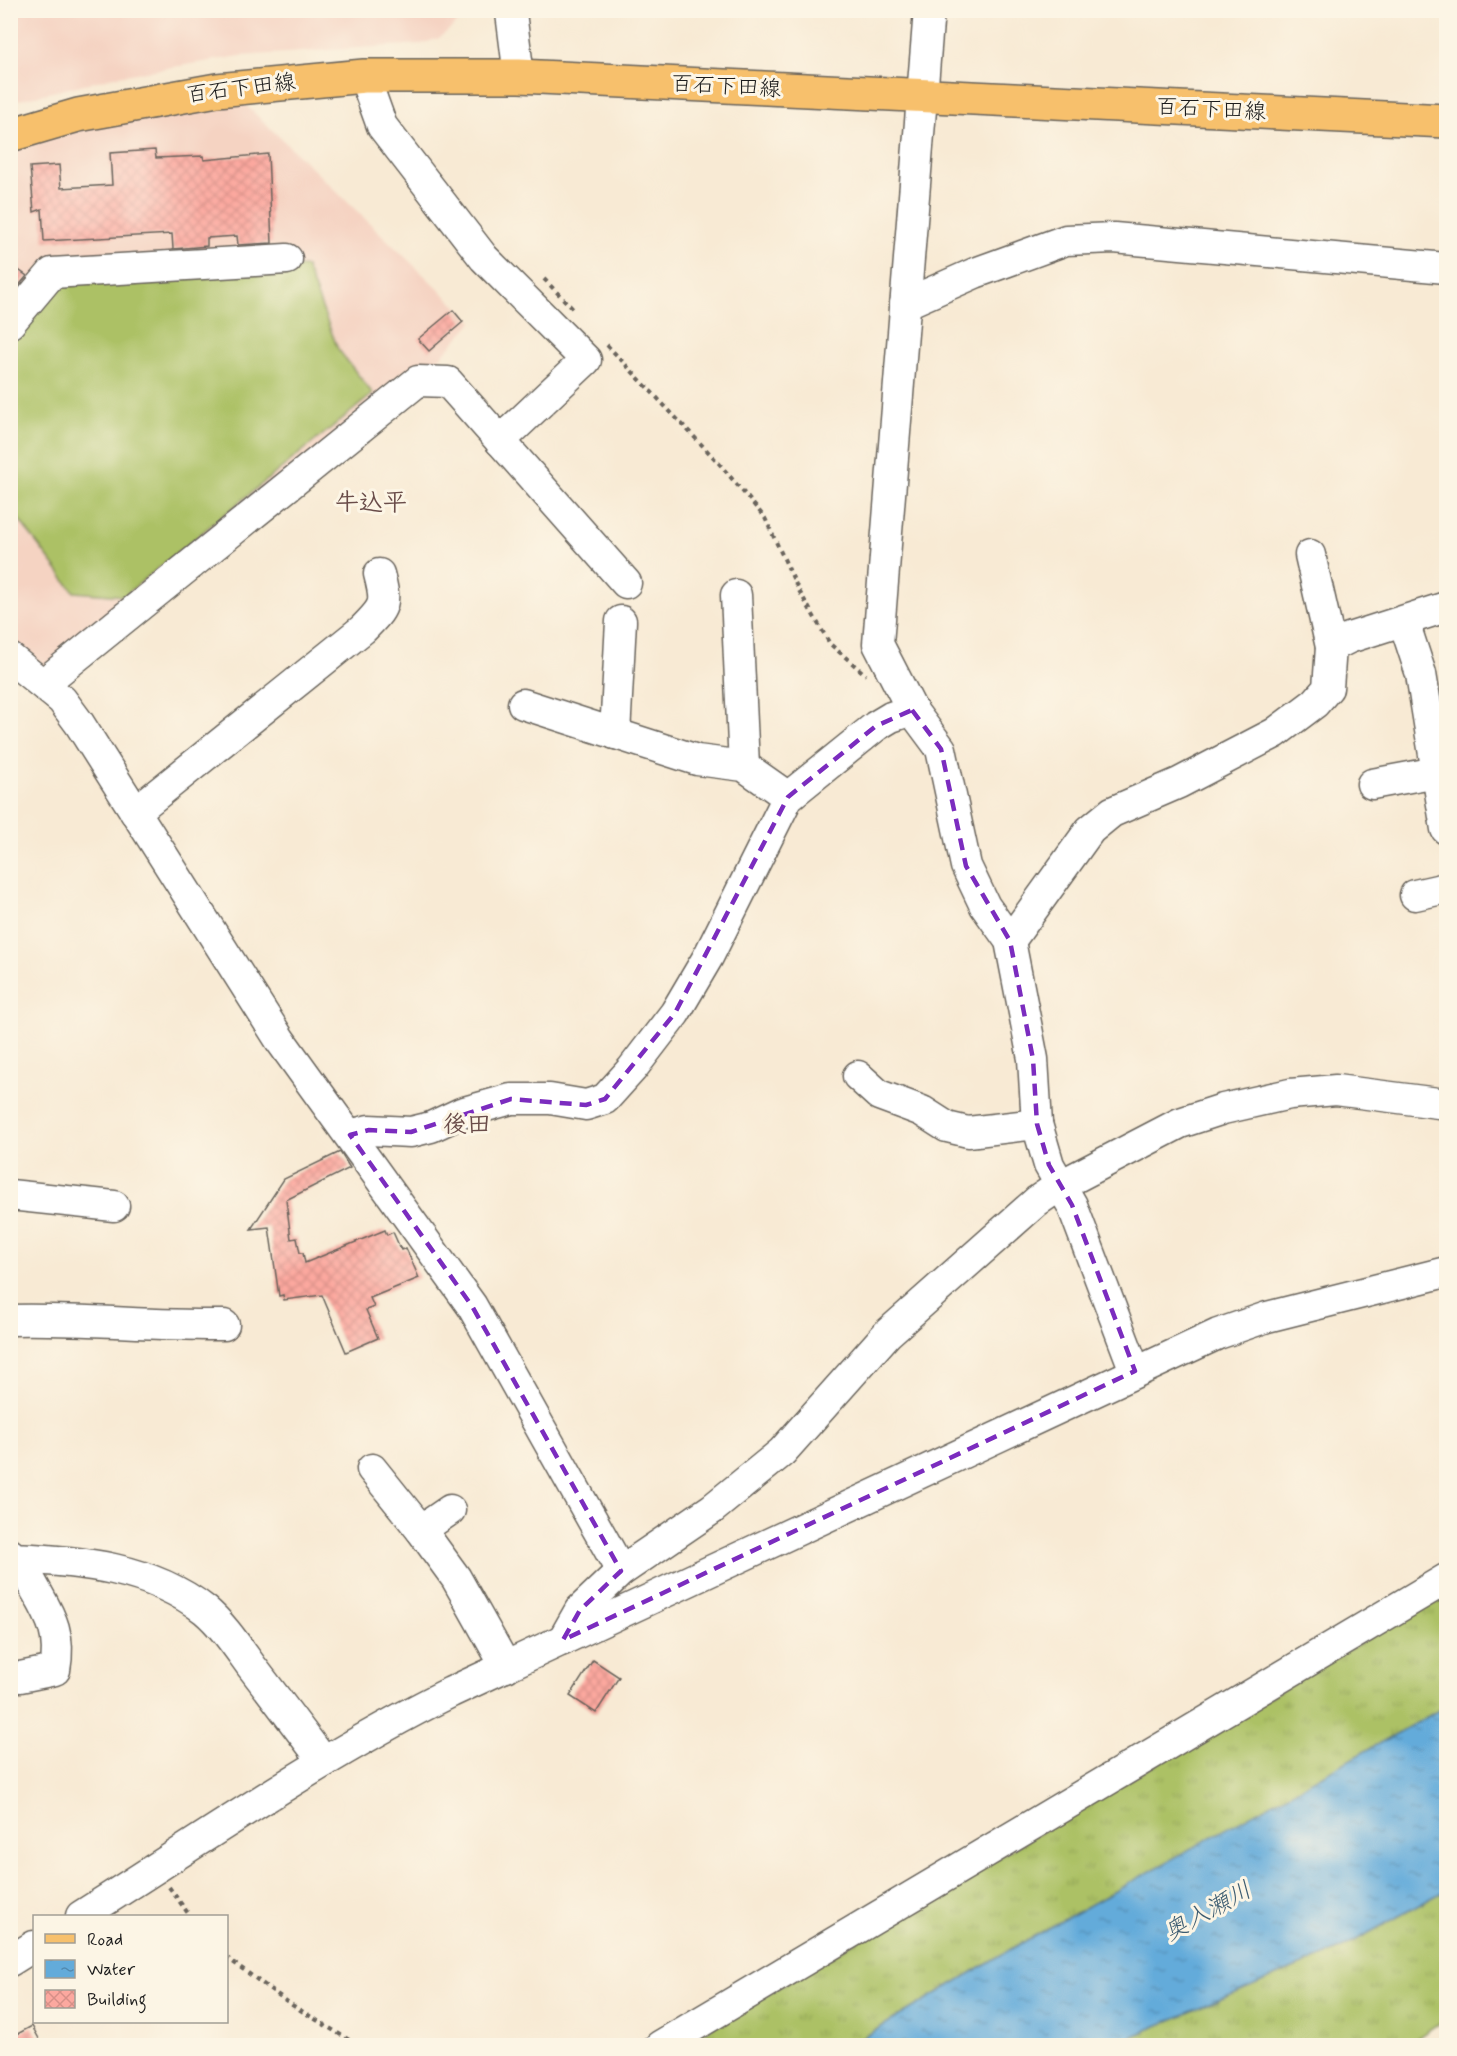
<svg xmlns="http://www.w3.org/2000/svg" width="1457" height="2056" viewBox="0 0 1457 2056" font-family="Mynerve,'Klee One',sans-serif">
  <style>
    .built { fill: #f5d3c2 }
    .grass { fill: url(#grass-tufts); stroke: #646e40; stroke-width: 1.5 }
    .pitch { fill: #acc165; stroke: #646e40; stroke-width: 1.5 }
    .water { fill: url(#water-ripples); stroke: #40647b; stroke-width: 1.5 }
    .building { fill: url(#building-cross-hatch) }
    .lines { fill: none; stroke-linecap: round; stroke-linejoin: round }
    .minor-casing { stroke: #69645c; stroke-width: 33 }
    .major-casing { stroke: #69645c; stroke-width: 36 }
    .path { stroke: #69645c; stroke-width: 4; stroke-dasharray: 4.5 4.5; stroke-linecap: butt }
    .minor { stroke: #fff; stroke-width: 30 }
    .major { stroke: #f7c06c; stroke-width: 33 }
    .marked { fill: none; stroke: #7b2cbf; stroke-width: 4.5; stroke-dasharray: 12 8; stroke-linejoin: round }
    .labels { text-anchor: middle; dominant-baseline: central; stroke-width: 6; stroke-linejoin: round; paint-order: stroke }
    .street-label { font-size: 22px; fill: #1c1c1c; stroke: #fcf5e5 }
    .neighbourhood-label { font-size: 24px; font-weight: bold; fill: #6a4d4a; stroke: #fcf5e5 }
    .water-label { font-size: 24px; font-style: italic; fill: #3c5c71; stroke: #fcf5e5 }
  </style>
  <defs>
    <pattern id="grass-tufts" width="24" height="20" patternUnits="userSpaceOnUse" patternTransform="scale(1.5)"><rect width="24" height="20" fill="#acc165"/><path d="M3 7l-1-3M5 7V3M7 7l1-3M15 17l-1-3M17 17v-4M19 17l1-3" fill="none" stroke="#93a557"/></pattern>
    <pattern id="water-ripples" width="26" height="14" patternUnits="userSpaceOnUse" patternTransform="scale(1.5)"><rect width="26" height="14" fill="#63abda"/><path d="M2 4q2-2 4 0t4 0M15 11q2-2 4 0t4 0" fill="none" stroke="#518ab0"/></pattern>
    <pattern id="building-cross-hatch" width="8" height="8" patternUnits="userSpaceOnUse" patternTransform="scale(1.5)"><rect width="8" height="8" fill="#fca89f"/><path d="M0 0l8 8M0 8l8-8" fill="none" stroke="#d79088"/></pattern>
  </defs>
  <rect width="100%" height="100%" fill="#fcf5e5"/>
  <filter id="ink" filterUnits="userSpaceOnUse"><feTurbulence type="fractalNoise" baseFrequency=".0167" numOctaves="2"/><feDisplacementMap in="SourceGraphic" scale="12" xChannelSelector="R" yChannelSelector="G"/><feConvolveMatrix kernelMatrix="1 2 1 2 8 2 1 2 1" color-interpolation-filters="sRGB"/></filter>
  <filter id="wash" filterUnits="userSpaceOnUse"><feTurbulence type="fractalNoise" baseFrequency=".008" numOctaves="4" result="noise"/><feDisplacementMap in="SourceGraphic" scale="24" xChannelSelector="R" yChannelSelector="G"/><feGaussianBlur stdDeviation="1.35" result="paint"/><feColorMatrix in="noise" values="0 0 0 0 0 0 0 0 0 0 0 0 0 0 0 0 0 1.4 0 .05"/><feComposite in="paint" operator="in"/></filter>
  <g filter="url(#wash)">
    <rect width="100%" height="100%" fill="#f8ead4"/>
    <g class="built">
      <path d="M11 10H472V11L439 38 421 44 240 56 118 76 11 102Z"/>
      <path d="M228 88 473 322 418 381 44 683 11 658 10 148Z"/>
    </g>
    <g class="grass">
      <path d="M1446 1592V1706L1004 1953 851 2045 680 2046Z"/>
      <path d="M1446 1890V2018L1407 2045 1120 2046 1133 2036 1338 1950Z"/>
    </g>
    <path class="pitch" d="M306 267 338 349 373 394 124 596 74 592 11 509V335L67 277Z"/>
    <path class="water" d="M1446 1706V1890L1338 1950 1133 2036 1120 2045H851L1004 1953Z"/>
    <g id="blocks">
      <g class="building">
        <path d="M155 150 156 158 203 156 204 160 268 154 272 243 238 245 237 236 207 238V246L173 249 172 234 44 241 42 209 34 212 30 167 59 165 61 188 112 185 110 153Z"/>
        <path d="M10 264 27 276 16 289 10 285Z"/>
        <path d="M453 310 463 322 429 351 418 339Z"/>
        <path d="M340 1152 350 1168 286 1200 291 1239 297 1238 300 1253H303L305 1263 385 1230 387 1235 393 1232 401 1250 406 1248 419 1278 370 1298 374 1307 366 1310 378 1338 346 1352 322 1295 284 1300 283 1295 279 1296 269 1227 251 1229 284 1179Z"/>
        <path d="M593 1660 619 1677 596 1713 570 1696Z"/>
        <path d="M32 2026 43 2046H10V2038Z"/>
      </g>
    </g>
  </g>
  <g filter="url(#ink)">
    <use href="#blocks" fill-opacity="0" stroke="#69645c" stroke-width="1.5"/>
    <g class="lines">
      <defs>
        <g id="minor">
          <path d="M514 10 511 13 519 76"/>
          <path d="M929 10 878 644 912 710 941 749 966 866 985 906 1010 941 1033 1059 1037 1124 1049 1165 1072 1205 1135 1371"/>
          <path d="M364 76 382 126 484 258 586 360 500 441"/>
          <path d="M905 304 975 273 1066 240 1114 238 1446 268"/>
          <path d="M10 323 52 273 287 259"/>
          <path d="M1310 555 1331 647"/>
          <path d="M736 595 744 766"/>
          <path d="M1404 622 1421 674 1446 829"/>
          <path d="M10 658 62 700 79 723 280 1040 472 1306 621 1571"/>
          <path d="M44 683 418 381 448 382 626 583"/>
          <path d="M523 704 697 760 744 766 788 797"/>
          <path d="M615 734 621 621"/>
          <path d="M1372 784 1437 772"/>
          <path d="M135 812 363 629C385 607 387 604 379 574"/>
          <path d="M1415 895 1446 888"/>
          <path d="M1010 941 1090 830 1112 812 1179 783 1275 733 1315 703 1328 688 1331 647 1349 638 1446 607"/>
          <path d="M858 1076 879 1095 922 1111 947 1127 968 1132 1037 1124"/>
          <path d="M350 1135 369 1130 411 1132 431 1127 461 1113 511 1099H550L586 1105 605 1099 632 1069 675 1013 708 957 788 797 876 726 891 717 912 710"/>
          <path d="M10 1195 114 1206"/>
          <path d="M10 1320C82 1318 152 1326 224 1325"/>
          <path d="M372 1469 421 1530 456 1578 506 1667"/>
          <path d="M421 1530 450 1510"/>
          <path d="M10 1554 13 1558C80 1561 150 1567 205 1610 223 1625 238 1648 252 1667 276 1698 300 1730 324 1762"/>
          <path d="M563 1640 580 1610 621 1571 712 1509 782 1452 887 1334 1037 1201 1059 1186 1180 1123 1223 1109 1290 1094 1336 1090 1446 1104"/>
          <path d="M20 1677 55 1670C63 1626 45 1610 26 1572"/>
          <path d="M81 1916C203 1839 322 1756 451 1692L1218 1334 1267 1317 1446 1272"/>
          <path d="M10 1961 34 1946"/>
          <path d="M660 2046 1446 1579"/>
        </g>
        <path id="major" d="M10 135 78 115 217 90 364 76H519L1446 121"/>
      </defs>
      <use href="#minor" class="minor-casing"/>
      <use href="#major" class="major-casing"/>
      <g class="path">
        <path d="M544 279 575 311"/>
        <path d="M607 345 717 461 765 518 798 589 830 644 866 675"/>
        <path d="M169 1887 190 1916"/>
        <path d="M226 1957 292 2005 359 2046"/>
      </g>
      <use href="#minor" class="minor"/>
      <use href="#major" class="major"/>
    </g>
  </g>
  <path class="marked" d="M912 710 941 749 966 866 1010 941 1033 1059 1037 1124 1049 1165 1072 1205 1135 1371 563 1640 580 1610 621 1571 472 1306 350 1135 369 1130 411 1132 511 1099 586 1105 605 1099 675 1013 788 797 876 726Z"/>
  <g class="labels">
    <g class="street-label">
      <text transform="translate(726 87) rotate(3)">百石下田線</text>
      <text transform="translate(241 89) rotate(-7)">百石下田線</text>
      <text transform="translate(1211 110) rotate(3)">百石下田線</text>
    </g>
    <g class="neighbourhood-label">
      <text x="371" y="503">牛込平</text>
      <text x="467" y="1125">後田</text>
    </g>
    <g class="water-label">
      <text transform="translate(1208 1912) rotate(-29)">奥入瀬川</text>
    </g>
  </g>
  <rect width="1457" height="2056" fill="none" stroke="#fcf5e5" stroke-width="36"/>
  <rect x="33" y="1915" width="195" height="108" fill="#fcf5e5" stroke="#a29e95" stroke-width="1.5"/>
  <rect x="45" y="1934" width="30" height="9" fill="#f7c06c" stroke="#a29e95" stroke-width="1.5"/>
  <text x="87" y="1945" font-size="18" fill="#1c1c1c">Road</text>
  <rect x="45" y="1960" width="30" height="18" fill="url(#water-ripples)" stroke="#a29e95" stroke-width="1.5"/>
  <text x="87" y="1975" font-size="18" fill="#1c1c1c">Water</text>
  <rect x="45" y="1990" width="30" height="18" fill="url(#building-cross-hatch)" stroke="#a29e95" stroke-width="1.5"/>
  <text x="87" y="2005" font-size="18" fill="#1c1c1c">Building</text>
</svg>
